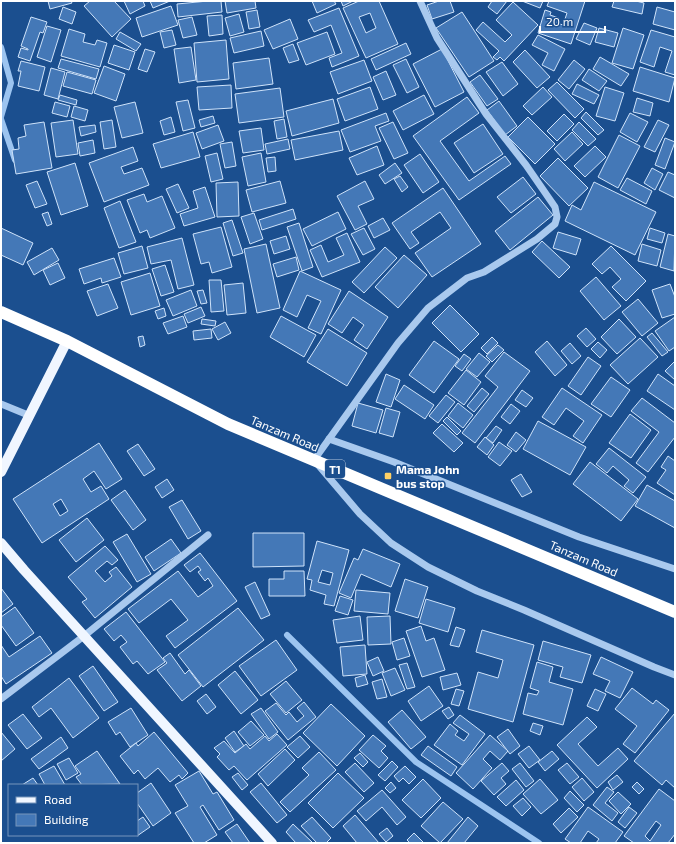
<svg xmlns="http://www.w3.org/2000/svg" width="676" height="844" viewBox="0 0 676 844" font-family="'Exo 2',sans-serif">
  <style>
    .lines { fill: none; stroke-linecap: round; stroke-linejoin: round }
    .stream { stroke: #9cc4f0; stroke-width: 6 }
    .building { fill: #4478b7; stroke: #cfe3fa; fill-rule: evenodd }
    .minor { stroke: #a9c9ee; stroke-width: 7 }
    .major { stroke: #f0f6ff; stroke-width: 10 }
    .highway { stroke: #fff; stroke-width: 12 }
    .poi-dot { fill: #ffd166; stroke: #1b4f8f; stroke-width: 1.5 }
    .labels { text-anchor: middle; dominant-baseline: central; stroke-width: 3; stroke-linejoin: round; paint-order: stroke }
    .shield { fill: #1b4f8f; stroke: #bbcadd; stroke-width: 1 }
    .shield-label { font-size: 11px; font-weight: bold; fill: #fff }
    .street-label { font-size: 12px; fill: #fff; stroke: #1b4f8f }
    .poi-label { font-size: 12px; font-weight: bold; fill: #fff; stroke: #1b4f8f; text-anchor: start }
  </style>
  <rect width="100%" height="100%" fill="#1b4f8f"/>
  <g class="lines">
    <g class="stream">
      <path d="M1 47 11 83 1 117"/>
      <path d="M1 119 15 160"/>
      <path d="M287 635 416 762 539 843"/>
    </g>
  </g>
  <g class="building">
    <path d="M48 1H71L72 3 50 9Z"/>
    <path d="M90 1H114L131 19 112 37 84 6Z"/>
    <path d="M124 1H143L145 6 130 14Z"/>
    <path d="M150 1H170L153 8Z"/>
    <path d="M208 1H221L222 12 178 17 177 4Z"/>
    <path d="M225 1H255L256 8 227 13Z"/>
    <path d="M312 1H334L336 4 317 13Z"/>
    <path d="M341 1H353L343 6Z"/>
    <path d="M359 1H379L398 44 366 58 343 8ZM370 13 376 28 366 33 359 17Z"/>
    <path d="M439 1H450L454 12 432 19 427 5Z"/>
    <path d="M492 1H507L497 14 488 7Z"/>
    <path d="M522 1H543L540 8Z"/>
    <path d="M549 1H585L571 44 538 33 545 10 551 12 550 15 559 18 557 23 563 25 567 13 547 6Z"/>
    <path d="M614 1H636L644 3 642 14 612 7Z"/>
    <path d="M513 2 538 25 504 61 500 57 497 60 493 57 499 51 476 30 483 22 505 42 512 35 496 20Z"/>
    <path d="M171 6 178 25 142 37 136 18Z"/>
    <path d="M63 7 76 12 72 24 59 19Z"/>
    <path d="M657 7 675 12V30L653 24Z"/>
    <path d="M339 8 359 56 332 67 329 58 342 53 331 25 314 32 308 20Z"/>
    <path d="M257 10 260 27 249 29 246 12Z"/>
    <path d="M462 12 494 61 469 77 436 28Z"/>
    <path d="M239 14 244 32 230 36 225 18Z"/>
    <path d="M222 15 223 34 209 36 207 16Z"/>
    <path d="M31 17 47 22 43 33 40 32 30 61 18 57 21 48 28 50V49L21 46Z"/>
    <path d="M192 17 197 35 183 38 178 20Z"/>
    <path d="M290 19 298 39 273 49 264 30Z"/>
    <path d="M584 23 597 28 590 45 576 39Z"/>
    <path d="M47 26 61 30 51 62 37 57Z"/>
    <path d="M599 28 618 33 614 47 595 42Z"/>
    <path d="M623 28 644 35 633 69 612 63Z"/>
    <path d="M69 29 85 34 83 42 95 45 97 40 107 43 100 67 61 56Z"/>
    <path d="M172 30 176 45 164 48 160 32Z"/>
    <path d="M651 30 675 37V75L665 72 672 51 660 47 654 67 640 62Z"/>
    <path d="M261 31 264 46 234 53 230 38Z"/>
    <path d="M120 32 141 44 136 51 116 39Z"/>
    <path d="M327 32 335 54 306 65 297 43Z"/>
    <path d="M538 35 565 49 554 71 542 65 548 53 532 45Z"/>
    <path d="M226 40 229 79 197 82 194 43Z"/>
    <path d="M406 43 411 54 376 70 371 59Z"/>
    <path d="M293 44 299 60 289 63 283 48Z"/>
    <path d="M114 45 135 52 129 70 108 63Z"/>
    <path d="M191 47 196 80 179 83 174 49Z"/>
    <path d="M145 49 155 52 147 72 138 69Z"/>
    <path d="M442 49 464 92 435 107 413 64Z"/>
    <path d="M525 50 550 77 537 88 513 62Z"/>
    <path d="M600 57 629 74 621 86 593 69Z"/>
    <path d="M269 58 273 84 236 89 233 63Z"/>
    <path d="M61 59 99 69 96 79 58 68Z"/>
    <path d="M406 59 419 87 407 93 393 65Z"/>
    <path d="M364 60 372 81 338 94 330 72Z"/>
    <path d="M574 60 585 69 569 89 558 80Z"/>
    <path d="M21 61 45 67 39 91 18 86 21 71H18Z"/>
    <path d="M502 62 518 84 503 96 486 72Z"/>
    <path d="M104 66 125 74 116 101 94 93Z"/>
    <path d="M640 67 675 78 669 102 633 91Z"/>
    <path d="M51 68 65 72 58 99 44 95Z"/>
    <path d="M589 69 607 81 599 91 582 80Z"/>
    <path d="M386 71 396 95 383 100 373 77Z"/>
    <path d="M67 72 96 80 92 94 63 86Z"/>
    <path d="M480 75 498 99 487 106 470 82Z"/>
    <path d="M557 82 584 109 575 118 548 90Z"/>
    <path d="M577 84 599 95 594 104 572 94Z"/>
    <path d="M231 85 232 108 199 110 197 87Z"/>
    <path d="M370 87 378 109 345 121 337 99Z"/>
    <path d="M543 87 552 97 532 115 523 106Z"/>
    <path d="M605 87 624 93 615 121 596 116Z"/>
    <path d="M280 88 284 117 239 123 235 94Z"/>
    <path d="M60 95 77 100 76 105 58 100Z"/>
    <path d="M424 95 434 114 403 130 393 111Z"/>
    <path d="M467 97 479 113 440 141 469 181 505 156 511 164 459 200 413 136Z"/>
    <path d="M637 98 653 103 650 116 633 112Z"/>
    <path d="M333 99 339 123 292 136 286 111Z"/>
    <path d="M188 100 195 128 183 131 176 102Z"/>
    <path d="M499 101 517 126 505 135 487 110Z"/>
    <path d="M55 102 70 106 67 117 52 113Z"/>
    <path d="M135 102 143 133 122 138 114 107Z"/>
    <path d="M74 106 88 110 85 121 71 117Z"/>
    <path d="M586 112 604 130 598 135 581 118Z"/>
    <path d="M386 113 389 121 375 126 381 141 350 152 341 130Z"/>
    <path d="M630 113 648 122 637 142 620 132Z"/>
    <path d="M564 114 574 124 557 141 547 131Z"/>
    <path d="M213 116 215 123 201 127 199 120Z"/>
    <path d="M171 117 175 132 164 135 160 121Z"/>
    <path d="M528 117 555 144 535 164 508 137Z"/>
    <path d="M284 119 287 137 277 139 274 121Z"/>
    <path d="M73 120 78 154 56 157 51 123Z"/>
    <path d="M112 120 116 147 104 149 100 122Z"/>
    <path d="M658 120 669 125 655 152 644 147Z"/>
    <path d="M44 122 52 168 16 174 12 150 19 149 18 138 26 136 24 125Z"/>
    <path d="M393 122 408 153 394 159 379 128Z"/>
    <path d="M579 122 596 139 588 146 572 130Z"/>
    <path d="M483 124 503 154 474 173 454 143Z"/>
    <path d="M95 125 96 132 81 136 79 127Z"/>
    <path d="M218 125 224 141 202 149 196 133Z"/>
    <path d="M261 128 264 150 243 153 239 131Z"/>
    <path d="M339 131 343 150 295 160 291 140Z"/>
    <path d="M193 132 200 157 161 168 153 144Z"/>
    <path d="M572 132 583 144 565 161 554 149Z"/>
    <path d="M619 135 640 146 618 188 598 177Z"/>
    <path d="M665 138 675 142 665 169 655 165Z"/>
    <path d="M288 139 290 149 267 154 265 144Z"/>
    <path d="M93 140 95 153 80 156 78 143Z"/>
    <path d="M232 142 236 166 225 168 220 144Z"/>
    <path d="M377 146 384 165 357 175 349 158Z"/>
    <path d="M595 146 606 157 585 177 574 166Z"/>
    <path d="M133 147 138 161 121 167 124 174 142 168 149 185 104 202 89 163Z"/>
    <path d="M217 153 223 179 211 182 205 156Z"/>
    <path d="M261 153 266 182 248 186 242 157Z"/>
    <path d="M420 154 439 182 423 193 404 165Z"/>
    <path d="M275 157 276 171 268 172 266 158Z"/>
    <path d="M558 158 588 188 569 206 540 176Z"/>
    <path d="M75 163 88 206 61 215 47 172Z"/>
    <path d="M395 163 402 173 385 184 379 175Z"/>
    <path d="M652 168 663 174 655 190 644 183Z"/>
    <path d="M668 172 675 175V198L659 190Z"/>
    <path d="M400 176 408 187 402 192 394 179Z"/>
    <path d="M523 177 536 194 511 213 497 197Z"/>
    <path d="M627 178 652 191 646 204 620 190Z"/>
    <path d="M37 181 47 204 35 208 26 185Z"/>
    <path d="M280 181 286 203 252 212 246 190Z"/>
    <path d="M365 181 374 199 358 206 367 224 355 230 337 196Z"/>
    <path d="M238 182 239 216 217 217 216 183Z"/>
    <path d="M594 182 656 212 635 255 565 221 572 205 581 210Z"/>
    <path d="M178 184 189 208 177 213 166 189Z"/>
    <path d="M205 187 215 217 184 226 180 214 198 208 193 191Z"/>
    <path d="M443 188 481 244 432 277 415 253 451 228 440 212 411 232 419 243 410 249 392 223Z"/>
    <path d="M144 194 147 202 162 196 175 228 150 238 147 230 140 233 127 200Z"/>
    <path d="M538 197 553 215 510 250 495 231Z"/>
    <path d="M120 201 136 242 119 248 104 208Z"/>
    <path d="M293 209 296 219 262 230 259 220Z"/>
    <path d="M48 212 52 224 47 226 42 214Z"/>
    <path d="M338 212 346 229 312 246 303 229Z"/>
    <path d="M254 213 263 239 250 244 241 217Z"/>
    <path d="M383 218 390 230 374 238 368 226Z"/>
    <path d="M232 220 243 253 233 256 223 223Z"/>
    <path d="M299 223 313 267 302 271 287 227Z"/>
    <path d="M221 227 232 267 212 273 209 262 201 264 193 234Z"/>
    <path d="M1 228 33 243 23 265 1 255Z"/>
    <path d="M364 228 375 249 363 255 351 234Z"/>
    <path d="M650 228 665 233 662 243 647 239Z"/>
    <path d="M558 232 581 239 576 255 553 248Z"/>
    <path d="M347 233 360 262 322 277 310 250 321 245 328 262 344 255 336 238Z"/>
    <path d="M668 234 675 236 674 271 660 267Z"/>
    <path d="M286 236 290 249 274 254 270 241Z"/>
    <path d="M182 238 194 285 178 289 171 260 151 264 147 247Z"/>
    <path d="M542 241 570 267 559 278 532 252Z"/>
    <path d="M266 244 280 308 257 313 244 249Z"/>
    <path d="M642 244 661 250 657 266 638 261Z"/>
    <path d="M142 246 148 268 124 274 118 253Z"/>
    <path d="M611 246 646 281 626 301 612 287 621 279 610 267 602 274 592 264Z"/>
    <path d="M385 247 397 258 364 293 352 282Z"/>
    <path d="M52 248 59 260 34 275 27 262Z"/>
    <path d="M404 255 427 275 398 308 375 287Z"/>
    <path d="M296 257 299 270 277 277 273 264Z"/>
    <path d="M114 258 121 277 102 283 101 278 84 284 79 269Z"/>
    <path d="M58 263 65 278 50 285 43 270Z"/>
    <path d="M165 265 174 292 161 296 152 269Z"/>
    <path d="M300 271 341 290 321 334 308 328 321 301 307 295 297 317 283 310Z"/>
    <path d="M150 273 160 306 131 315 121 282Z"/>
    <path d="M596 277 621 306 604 320 580 291Z"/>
    <path d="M209 280H221L224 311 211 312Z"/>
    <path d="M243 283 246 313 227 315 224 285Z"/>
    <path d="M108 284 118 308 97 316 87 291Z"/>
    <path d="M670 284 675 297V314L662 318 652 290Z"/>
    <path d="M191 290 197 306 173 316 166 300Z"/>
    <path d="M203 290 207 303 201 304 197 291Z"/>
    <path d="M349 291 388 317 367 349 354 340 364 325 353 317 342 333 328 324Z"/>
    <path d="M638 299 658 323 642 336 622 312Z"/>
    <path d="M450 305 479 334 461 352 432 323Z"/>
    <path d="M201 307 205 316 188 323 184 314Z"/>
    <path d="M164 308 166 316 158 319 155 311Z"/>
    <path d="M183 316 187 327 168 334 163 323Z"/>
    <path d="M281 316 316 335 304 357 270 337Z"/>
    <path d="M675 317V347L669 351 655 331Z"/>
    <path d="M202 319 216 321 215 326 201 324Z"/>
    <path d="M619 319 636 337 617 354 601 337Z"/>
    <path d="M225 322 231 333 218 340 212 329Z"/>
    <path d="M586 328 596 339 587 347 577 336Z"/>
    <path d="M211 329 212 338 194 340 193 331Z"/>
    <path d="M328 329 367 353 347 386 307 362Z"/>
    <path d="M652 333 668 352 662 356 647 337Z"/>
    <path d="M143 336 145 345 140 347 138 337Z"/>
    <path d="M492 337 498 343 487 354 481 348Z"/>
    <path d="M640 338 658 357 628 384 610 365Z"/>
    <path d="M434 341 459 359 434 393 409 375Z"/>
    <path d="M547 341 567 365 555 376 535 352Z"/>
    <path d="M598 342 607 350 600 358 591 349Z"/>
    <path d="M570 343 581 356 572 364 561 351Z"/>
    <path d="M498 345 504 350 492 362 486 356Z"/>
    <path d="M504 352 530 371 475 443 462 433 498 387 485 376Z"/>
    <path d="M479 353 490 362 477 377 466 369Z"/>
    <path d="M464 354 471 359 462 371 455 366Z"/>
    <path d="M588 357 601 366 581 395 568 386Z"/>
    <path d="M675 361V380L665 371Z"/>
    <path d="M466 370 481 382 464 405 448 393Z"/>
    <path d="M386 374 400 380 391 407 376 402Z"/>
    <path d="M658 374 675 386V410L647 391Z"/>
    <path d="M611 377 630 390 611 417 591 404Z"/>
    <path d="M404 385 434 405 425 419 395 399Z"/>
    <path d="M482 388 489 394 474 412 467 406Z"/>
    <path d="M562 388 602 415 583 443 573 436 584 421 566 408 554 425 542 417Z"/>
    <path d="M522 390 533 398 526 407 515 400Z"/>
    <path d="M446 395 455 402 438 423 429 416Z"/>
    <path d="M642 398 675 423V437L648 472 636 463 659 432 631 411Z"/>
    <path d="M358 403 383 410 376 433 352 426Z"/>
    <path d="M458 403 473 415 463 428 448 416Z"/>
    <path d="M511 404 520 411 510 424 501 417Z"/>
    <path d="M386 408 400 412 393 437 379 433Z"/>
    <path d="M630 414 651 430 631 458 609 443Z"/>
    <path d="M447 417 461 431 457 435 443 421Z"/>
    <path d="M538 421 586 447 570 475 523 449Z"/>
    <path d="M442 424 463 443 454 452 433 433Z"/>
    <path d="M496 426 502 430 493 443 486 438Z"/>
    <path d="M516 432 526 440 516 452 507 445Z"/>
    <path d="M485 437 494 445 487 455 477 447Z"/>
    <path d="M499 442 512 451 500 466 488 457Z"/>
    <path d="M99 443 122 479 106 489 94 471 83 479 91 492 101 486 109 499 42 543 13 499ZM61 499 68 511 60 516 53 504Z"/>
    <path d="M138 444 155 469 144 476 127 451Z"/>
    <path d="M609 448 646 477 633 493 624 486 629 480 613 466 607 473 596 464Z"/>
    <path d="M668 456 675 461V495L657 483 666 470 661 467Z"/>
    <path d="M590 462 638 499 621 521 573 484Z"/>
    <path d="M521 474 532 492 522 497 511 480Z"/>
    <path d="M167 479 174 490 162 498 155 487Z"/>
    <path d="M647 485 675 501V528L635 506Z"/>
    <path d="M125 490 146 520 133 530 111 500Z"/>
    <path d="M182 500 201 531 188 539 169 507Z"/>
    <path d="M87 518 104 540 76 562 59 540Z"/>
    <path d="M253 533H304V566L253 567Z"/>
    <path d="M127 534 151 574 137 582 113 542Z"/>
    <path d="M171 539 181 553 154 571 145 557Z"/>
    <path d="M317 541 349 550 334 606 324 604 326 595 310 590 312 580 307 579ZM322 570 333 573 330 585 318 582Z"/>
    <path d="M105 546 118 560 112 565 107 561 95 571 105 582 112 576 109 572 116 567 132 587 95 618 82 602 87 599 68 577Z"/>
    <path d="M363 549 400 564 391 587 361 574 351 598 339 593 354 558 358 560Z"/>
    <path d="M200 553 237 601 175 648 166 636 188 620 171 599 139 623 128 609 178 571 198 597 213 586 208 578 205 581 198 572 201 570 198 566 190 572 184 565Z"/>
    <path d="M284 571H304L305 596H269V579H284Z"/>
    <path d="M405 579 428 587 418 618 395 611Z"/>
    <path d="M255 582 270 615 261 619 245 587Z"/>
    <path d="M1 588 13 604 1 613Z"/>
    <path d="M356 590 390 593 388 614 354 611Z"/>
    <path d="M340 596 353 600 348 615 335 611Z"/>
    <path d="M426 599 455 608 448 632 419 623Z"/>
    <path d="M15 607 34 633 16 646 1 625V617Z"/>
    <path d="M238 608 264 640 203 687 178 655Z"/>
    <path d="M126 612 165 662 148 674 137 661 133 664 120 647 127 642 121 635 114 641 104 629Z"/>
    <path d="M360 616 363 640 337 643 333 620Z"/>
    <path d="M390 616 391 644 368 645 367 617Z"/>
    <path d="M421 626 426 641 434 638 445 670 422 677 406 631Z"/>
    <path d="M456 627 465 630 459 647 450 645Z"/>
    <path d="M482 630 534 645 513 722 468 709 478 672 498 678 503 660 476 652Z"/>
    <path d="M40 636 52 653 6 684 1 676V645L9 657Z"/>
    <path d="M404 638 410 656 397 660 392 642Z"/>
    <path d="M276 640 297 670 261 696 239 666Z"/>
    <path d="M543 641 591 655 582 683 560 677 563 667 538 660Z"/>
    <path d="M365 645 367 674 343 676 340 647Z"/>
    <path d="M170 653 185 674 189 670 201 686 182 701 157 670 167 663 163 658Z"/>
    <path d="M378 657 384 671 373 676 367 662Z"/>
    <path d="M601 657 633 672 620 698 605 691 610 681 593 674Z"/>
    <path d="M537 662 553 667 549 682 573 689 563 725 523 714 528 693 537 695 539 691 530 688Z"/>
    <path d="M407 663 415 687 407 689 399 665Z"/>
    <path d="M93 666 118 702 104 711 79 676Z"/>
    <path d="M395 668 405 690 391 696 382 673Z"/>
    <path d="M235 671 258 700 241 714 218 685Z"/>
    <path d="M457 673 461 685 443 690 440 677Z"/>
    <path d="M365 675 368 684 357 687 355 678Z"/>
    <path d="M69 678 99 718 73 738 51 708 39 717 32 707Z"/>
    <path d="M382 679 387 697 377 699 372 682Z"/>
    <path d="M286 681 302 700 286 713 270 694Z"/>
    <path d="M429 686 443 706 421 721 408 701Z"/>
    <path d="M632 688 653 704 656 700 669 710 635 753 623 744 637 726 615 709Z"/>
    <path d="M456 689 464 691 459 706 451 704Z"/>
    <path d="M595 689 606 694 598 711 587 706Z"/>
    <path d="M206 694 216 707 207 714 197 701Z"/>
    <path d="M304 702 316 717 288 740 265 711 276 703 286 715 289 712 297 722 304 716 297 708Z"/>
    <path d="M331 704 365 736 337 766 303 733Z"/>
    <path d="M449 707 454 715 448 719 442 711Z"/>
    <path d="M131 708 148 735 130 747 120 732 116 735 108 722Z"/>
    <path d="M261 708 278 732 269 739 251 714Z"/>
    <path d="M402 710 426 737 411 749 388 722Z"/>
    <path d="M675 713V788L666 780 662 785 634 761Z"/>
    <path d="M23 714 42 738 27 749 8 725Z"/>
    <path d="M460 715 485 734 462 765 434 745 450 724 458 731 455 735 464 741 469 734 453 723Z"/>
    <path d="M587 717 597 727 578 744 598 766 618 748 628 759 597 788 557 745Z"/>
    <path d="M251 721 264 735 250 746 238 732Z"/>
    <path d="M533 723 543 726 540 735 530 731Z"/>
    <path d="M508 729 520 746 510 754 497 737Z"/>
    <path d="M234 731 244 746 235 752 225 738Z"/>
    <path d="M1 732 15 749 1 761Z"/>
    <path d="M154 732 188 773 182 779 179 775 170 782 158 768 145 779 138 770 134 774 120 756 136 743 138 746Z"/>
    <path d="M277 734 287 745 247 780 234 766 229 770 217 757 220 754 214 748 224 741 235 753 246 744 250 749 265 736 269 741Z"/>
    <path d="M373 735 386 746 381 751 388 758 379 768 359 750Z"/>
    <path d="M490 735 508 751 500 760 490 751 483 759 492 768 473 789 456 773Z"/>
    <path d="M300 736 310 747 298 758 287 747Z"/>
    <path d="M61 737 68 748 39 769 31 759Z"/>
    <path d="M428 746 457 767 451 776 421 755Z"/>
    <path d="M529 746 540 760 529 768 518 754Z"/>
    <path d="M285 749 295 760 268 786 258 774Z"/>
    <path d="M97 751 120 784 82 785 76 777 81 774 75 766Z"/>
    <path d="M552 751 559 759 545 771 538 762Z"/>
    <path d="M319 752 336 770 290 812 280 802 309 775 302 768Z"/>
    <path d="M360 753 368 762 363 767 354 758Z"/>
    <path d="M69 758 78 773 66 780 57 764Z"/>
    <path d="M392 761 398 767 385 781 378 775Z"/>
    <path d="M355 763 374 783 364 792 345 772Z"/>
    <path d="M502 763 509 771 501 778 506 784 494 795 481 781Z"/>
    <path d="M520 763 534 781 526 787 512 769Z"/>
    <path d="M567 763 579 777 570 784 558 770Z"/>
    <path d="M54 766 65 785H45L39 774Z"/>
    <path d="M405 766 416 777 409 784 403 778 399 782 394 776Z"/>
    <path d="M199 771 213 794 217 792 234 820 219 830 203 805 200 807 217 835 204 843H194L175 813 188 806 175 785Z"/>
    <path d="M238 773 248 785 242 790 232 777Z"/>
    <path d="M338 773 364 798 333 828 308 803Z"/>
    <path d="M617 775 623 782 613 790 608 782Z"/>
    <path d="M33 778 38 785H22Z"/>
    <path d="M582 778 594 792 584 801 572 787Z"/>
    <path d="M423 779 441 798 421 818 402 800Z"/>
    <path d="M540 779 558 800 541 814 523 794Z"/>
    <path d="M516 780 524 790 506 806 497 797Z"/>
    <path d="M391 782 396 788 390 793 385 788Z"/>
    <path d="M637 782 644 789 639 794 632 787Z"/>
    <path d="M151 783 171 813 153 826 137 803V793Z"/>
    <path d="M261 783 287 815 277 823 250 792Z"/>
    <path d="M607 787 614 792 605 803 618 813 612 821 593 805Z"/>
    <path d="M659 789 675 801V834L668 843H634L624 836ZM656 821 661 825 650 841 645 836Z"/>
    <path d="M382 790 406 817 397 825 382 807 366 821 357 811Z"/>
    <path d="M570 791 584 805 577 812 564 798Z"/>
    <path d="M618 792 631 804 621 814 609 801Z"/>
    <path d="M523 798 531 807 522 816 513 806Z"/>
    <path d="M443 802 463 819 440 843 421 826Z"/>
    <path d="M588 807 623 832 615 843H596L599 839 588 831 580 843H571L565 839Z"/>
    <path d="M629 807 637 813 625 828 618 822Z"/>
    <path d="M569 808 578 817 561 833 553 824Z"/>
    <path d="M355 815 379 843H357L343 826Z"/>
    <path d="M143 817 150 827 137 836V821Z"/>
    <path d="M312 817 331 838 326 843H317L301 826Z"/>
    <path d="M468 817 478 826 464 843H447Z"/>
    <path d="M237 824 250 843H233L225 832Z"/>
    <path d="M293 824 313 843H296L286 832Z"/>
    <path d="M387 828 393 836 386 842 379 834Z"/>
    <path d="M414 833 424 843H410L407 840Z"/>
  </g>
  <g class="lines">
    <g class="minor">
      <path d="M420 1 437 38 486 114 526 165 555 207 557 217 555 224 537 239 484 272 467 278 428 308 398 343 314 460 360 514 391 543 428 567 477 591 524 610 654 667 675 675"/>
      <path d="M1 404 28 415"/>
      <path d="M329 439 394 462 579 537 675 569"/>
      <path d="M1 699 84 636 208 535"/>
    </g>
    <g class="major">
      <path d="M1 472 67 341"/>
      <path d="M1 543 24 570 272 843"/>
    </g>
    <path class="highway" d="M1 312 67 341 228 424 675 612"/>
  </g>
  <rect class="poi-dot" x="384" y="472" width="8" height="8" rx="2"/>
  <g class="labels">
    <rect class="shield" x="325" y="460" width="20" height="18" rx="3"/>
    <g class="shield-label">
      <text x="335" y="469">T1</text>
    </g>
    <g class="street-label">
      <text transform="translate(285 433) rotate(23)">Tanzam Road</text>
      <text transform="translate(584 558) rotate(23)">Tanzam Road</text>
    </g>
    <g class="poi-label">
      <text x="396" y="469">Mama John<tspan x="396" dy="14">bus stop</tspan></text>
    </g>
  </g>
  <rect width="676" height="844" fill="none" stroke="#ffffff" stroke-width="4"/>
  <rect x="8" y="784" width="130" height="52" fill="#1b4f8f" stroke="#7695bc"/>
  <rect x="16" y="797" width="20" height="6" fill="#f0f6ff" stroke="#7695bc"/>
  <text x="44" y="804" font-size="12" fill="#ffffff">Road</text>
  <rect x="16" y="814" width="20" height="12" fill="#4478b7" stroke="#7695bc"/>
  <text x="44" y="824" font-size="12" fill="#ffffff">Building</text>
  <path d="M540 26v6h65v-6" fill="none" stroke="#ffffff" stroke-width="2"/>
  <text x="546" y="26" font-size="12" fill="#ffffff" stroke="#1b4f8f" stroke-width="3" paint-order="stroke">20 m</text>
</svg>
